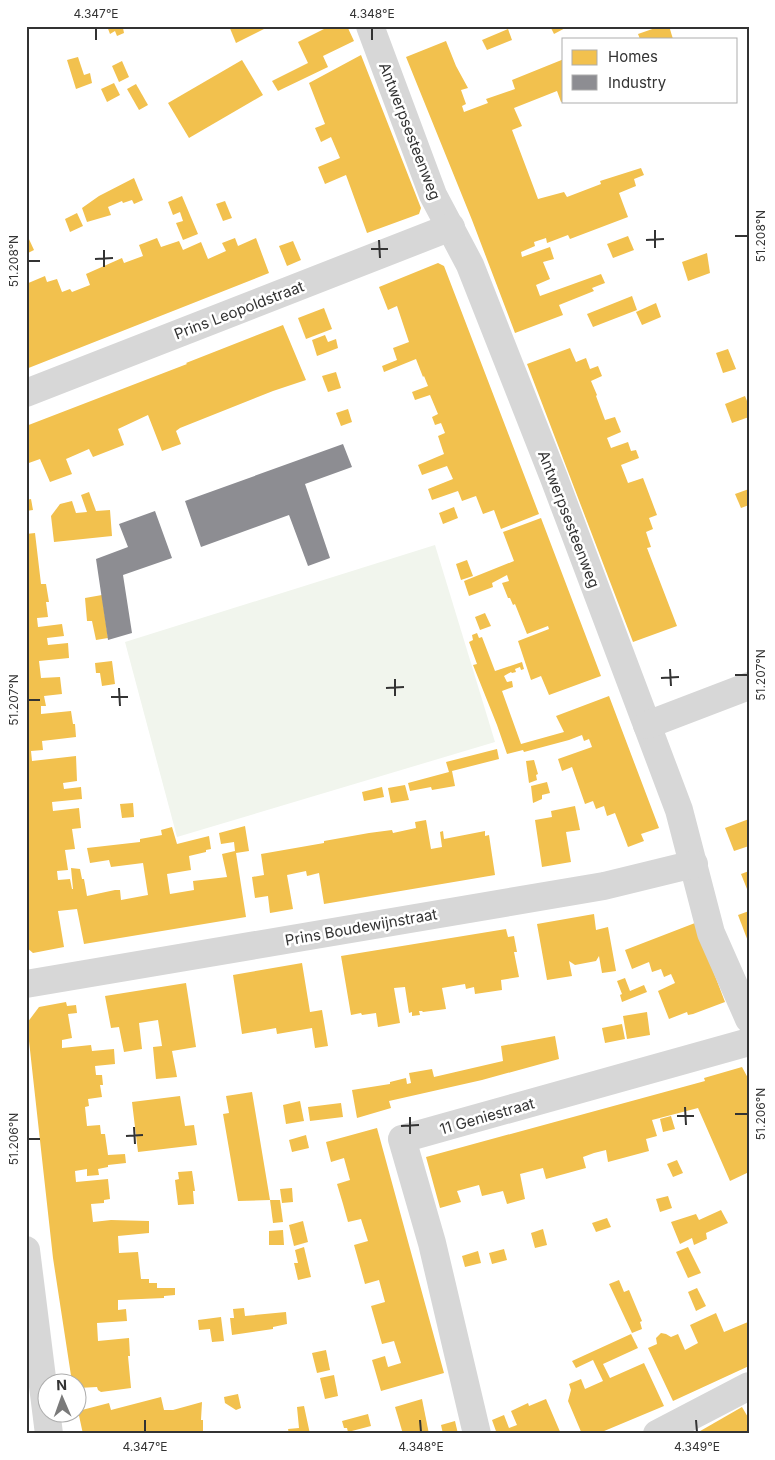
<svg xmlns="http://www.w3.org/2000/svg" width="775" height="1460" viewBox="0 0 775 1460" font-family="Inter,sans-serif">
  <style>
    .green { fill: #f1f5ed }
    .homes { fill: #f2c14e }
    .industry { fill: #8d8d92 }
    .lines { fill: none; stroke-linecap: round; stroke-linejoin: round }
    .minor { stroke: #d7d7d7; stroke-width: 28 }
    .ticks { fill: none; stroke: #333; stroke-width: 2 }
    .labels { text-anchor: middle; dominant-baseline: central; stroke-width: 5; stroke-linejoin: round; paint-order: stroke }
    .street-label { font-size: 15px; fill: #333; stroke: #fff }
    .neatline { fill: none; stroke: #333; stroke-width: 2 }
    .ticks-label { font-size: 12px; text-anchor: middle; fill: #333 }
  </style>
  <rect width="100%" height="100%" fill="#fff"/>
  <path class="green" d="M435 545 495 742 177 837 125 642Z"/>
  <g class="homes">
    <path d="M107 26H127L123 28 124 33 117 36 115 31 110 34Z"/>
    <path d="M229 26H270L236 43Z"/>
    <path d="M330 26H347L354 41 323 56 328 67 278 91 272 81 308 63 298 42Z"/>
    <path d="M550 26H569L554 34Z"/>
    <path d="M661 26H669L673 39H640L638 34Z"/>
    <path d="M508 29 512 40 487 50 482 40Z"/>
    <path d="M446 41 456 66 468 88 461 90 466 104 462 106 464 112 488 103 486 99 515 89 512 80 564 59V101L561 102 557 91 514 108 522 126 512 130 538 199 564 192 567 197 601 184 600 181 641 168 644 175 634 179 636 186 619 193 628 217 570 239 568 235 547 243 546 238 534 242 535 246 521 252 522 257 550 247 554 259 543 262 550 279 536 285 540 296 601 274 605 283 592 288 594 291 559 305 563 315 515 333 472 220 406 57Z"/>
    <path d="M361 55 421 208 419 214 367 233 346 175 325 184 318 167 340 158 331 137 321 142 315 128 325 124 309 83Z"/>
    <path d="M78 57 84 75 90 73 92 83 76 89 67 60Z"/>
    <path d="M242 60 263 95 189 138 168 103Z"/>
    <path d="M122 61 129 77 119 82 112 66Z"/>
    <path d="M114 83 120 95 107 102 101 89Z"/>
    <path d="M136 84 148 105 139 110 127 89Z"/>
    <path d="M134 178 143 200 134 204 132 200 123 203 122 201 108 207 111 215 87 222 82 208 99 196Z"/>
    <path d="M182 196 198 234 183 240 176 223 183 221 180 212 173 215 168 202Z"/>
    <path d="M225 201 232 218 223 221 216 204Z"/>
    <path d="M77 213 83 226 70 232 65 219Z"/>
    <path d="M628 236 634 250 613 258 607 244Z"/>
    <path d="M28 237 34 250 26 254V238Z"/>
    <path d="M157 238 161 247 179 241 183 250 201 242 208 259 226 251 222 243 235 238 238 246 256 238 269 273 26 369V284L45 276 47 282 57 279 62 292 70 289 72 292 90 285 86 274 122 258 124 263 143 256 139 245Z"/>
    <path d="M293 241 301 260 287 266 279 246Z"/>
    <path d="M707 253 710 273 688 281 682 262Z"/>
    <path d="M438 263 444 266 539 514 501 529 494 510 483 514 476 496 462 501 458 491 432 500 428 489 453 479 447 466 422 475 418 465 444 454 438 436 445 433 441 423 435 425 432 417 438 414 430 395 415 400 412 392 428 386 424 376 423 377 416 359 384 372 382 366 397 360 393 348 409 342 397 306 388 310 379 287Z"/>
    <path d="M632 296 637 310 593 327 587 314Z"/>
    <path d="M656 303 661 317 642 325 636 312Z"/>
    <path d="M324 308 332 329 306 339 298 318Z"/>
    <path d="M283 325 306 380 273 391 180 428 176 431 181 444 162 451 148 415 118 429 124 445 93 457 89 449 66 459 72 474 50 482 40 459 26 464V426L187 364 186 363Z"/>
    <path d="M325 335 328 342 336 339 338 348 317 356 312 340Z"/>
    <path d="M570 348 576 362 586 358 590 369 598 366 602 376 591 381 597 395 596 396 605 420 615 417 621 432 607 438 611 448 628 442 631 451 636 450 639 458 621 465 628 483 643 478 657 515 649 518 653 529 646 532 651 547 647 548 677 626 633 642 527 364Z"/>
    <path d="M728 349 736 369 723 373 716 353Z"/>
    <path d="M336 372 341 388 328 392 322 376Z"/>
    <path d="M745 396 749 406V417L732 423 725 404Z"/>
    <path d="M348 409 352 422 341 426 336 413Z"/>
    <path d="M749 489V505L741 508 735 494Z"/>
    <path d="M89 492 96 511 110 510 112 536 54 542 51 516 60 504 72 501 76 513 87 512 81 495Z"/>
    <path d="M31 499 33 510 26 511V500Z"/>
    <path d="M454 507 458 518 443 524 439 513Z"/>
    <path d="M541 518 601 676 549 695 541 676 531 680 518 641 549 629 548 626 527 634 515 604 513 605 510 598H508L502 583 509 581 507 575 492 583 493 587 469 596 464 581 514 561 503 532Z"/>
    <path d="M35 533 41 584H46L49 602H46L48 617 37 618 38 627 62 624 64 636 47 638 48 645 68 643 69 658 39 661 41 678 60 677 62 694 44 696 46 706H41V714L71 711 73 724H75L76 737 42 741 43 750 31 751 32 761 76 756 77 781 63 783 64 789 81 787 82 799 52 802 53 811 79 808 81 828 72 829 75 849 65 850 68 870 57 871 58 880 70 879 72 889H73L71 868 80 869 82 879H84L87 896 115 890H120L121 900 148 895 143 863 111 867 109 860 90 863 87 848 140 842V839L162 835 161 830 172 827 177 844 209 836 211 849 206 850V852L189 856 191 870 167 874 170 894 194 890 193 881 227 877 222 854 235 851 234 842 221 844 219 833 245 826 249 851 236 853 246 917 84 944 77 909 58 911 64 947 33 953 26 947V534Z"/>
    <path d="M467 560 473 576 461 580 456 564Z"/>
    <path d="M102 595 108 638 96 640 92 621H87L85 598Z"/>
    <path d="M485 613 491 626 480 630 475 617Z"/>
    <path d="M477 633 479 638 482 637 495 671 522 662 524 669 521 670 520 667 515 669 516 672 512 673 511 672 504 676 507 682 512 681 513 687 502 691 521 744 564 732 556 716 609 696 659 828 641 834 644 841 628 847 615 813 607 816 604 806 596 809 593 801 585 804 572 767 562 771 558 759 592 747 589 739 584 741 582 735 569 740 524 752 523 750 507 754 497 725 473 665 477 664 469 642 473 640 472 635Z"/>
    <path d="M112 661 115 684 102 686 100 673H96L95 663Z"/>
    <path d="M497 749 499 759 452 771 455 786 432 790 431 787 410 791 408 783 449 772 446 762Z"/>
    <path d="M534 760 538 774 536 775 537 780 529 783 526 761Z"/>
    <path d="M547 782 550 793 542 795V799L533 803 531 786Z"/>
    <path d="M405 785 409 800 391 803 388 788Z"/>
    <path d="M382 787 384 797 364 801 362 792Z"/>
    <path d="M133 803 134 817 122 818 120 804Z"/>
    <path d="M575 806 580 830 566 832 571 862 542 867 535 820 552 817 551 811Z"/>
    <path d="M749 819V846L734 851 725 828Z"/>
    <path d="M426 820 431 849 442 847 440 832 443 831 444 839 485 831V836L489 835 495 875 324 904 319 873 307 876 306 871 287 875 293 909 270 913 268 896 255 898 252 877 264 875 261 854 324 843V841L369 833 392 830 393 833 416 828 415 822Z"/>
    <path d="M749 871V894L741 874Z"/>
    <path d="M749 911V944L738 915Z"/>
    <path d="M594 914 596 930 608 927 616 971 602 973 599 956 596 961 575 965 569 961 572 976 547 980 537 924Z"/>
    <path d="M695 923 725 1002 693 1014 688 1015 687 1012 669 1019 658 991 675 983 671 974 664 977 661 969 652 972 649 962 632 969 625 950Z"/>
    <path d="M506 929 508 937 514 936 517 952H514L519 977 501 980 502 990 475 994 474 987 466 989 465 984 442 988 446 1009 423 1012 422 1011H419L420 1015 412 1016V1012L409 1013 405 987 394 988 400 1023 378 1027 376 1013 362 1015 361 1013 351 1015 341 956Z"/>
    <path d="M302 963 310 1012 322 1010 328 1046 315 1048 312 1028 277 1034 276 1028 242 1034 233 975Z"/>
    <path d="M625 978 630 991 644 985 647 992 622 1002 620 995 622 994 617 981Z"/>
    <path d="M186 983 196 1047 172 1051 177 1077 156 1079 153 1047 162 1046 158 1020 139 1023 142 1049 124 1052 119 1027 111 1028 105 996Z"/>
    <path d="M66 1002 67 1006 76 1005 77 1013 68 1014 72 1038 62 1040V1048L91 1045 92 1051 114 1049 115 1064 95 1066 96 1075H102L103 1085H100L102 1097 88 1099 89 1106 85 1107 87 1126 100 1125 101 1134H105L108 1155 125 1154 126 1163 108 1165V1167L98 1169 99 1175 87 1176V1169L75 1171 76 1182 108 1179 110 1199 104 1200V1203L91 1204 93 1222 111 1220 149 1221V1233L118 1236 119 1253 138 1252 141 1279H149V1283H157V1288H175V1295L164 1296V1298L118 1300V1310L126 1309 127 1321 97 1323 98 1341 129 1338 130 1356H128L131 1388 101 1392 98 1390 97 1387 78 1388V1382H72L53 1258 27 1023 39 1007Z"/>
    <path d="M647 1012 650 1035 627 1039 623 1016Z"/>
    <path d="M622 1024 625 1039 605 1043 602 1028Z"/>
    <path d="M555 1036 559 1059 482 1080 389 1101 391 1108 357 1118 352 1090 390 1084V1082L406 1078 407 1084 411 1083 409 1073 432 1069 434 1077 503 1061 501 1046Z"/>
    <path d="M742 1067 749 1080V1172L730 1181 698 1108 652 1120 657 1136 646 1139 649 1151 608 1162 606 1150 594 1153 583 1157 586 1168 546 1179 543 1168 520 1174 525 1199 507 1204 503 1191 482 1196 479 1185 457 1191 461 1202 440 1208 426 1157 705 1081 704 1078Z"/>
    <path d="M252 1092 270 1200 238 1201 223 1114 229 1113 226 1096Z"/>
    <path d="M180 1096 185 1126 194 1125 197 1145 138 1152 132 1102Z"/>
    <path d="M300 1101 304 1121 286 1124 283 1105Z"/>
    <path d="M341 1103 343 1117 310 1121 308 1107Z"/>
    <path d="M671 1116 675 1129 663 1132 660 1119Z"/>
    <path d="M377 1128 444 1373 381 1391 372 1360 385 1356 388 1367 401 1363 394 1341 382 1344 371 1306 385 1302 379 1280 365 1284 354 1245 368 1241 361 1219 348 1222 343 1204 337 1184 350 1180 344 1158 331 1162 326 1142Z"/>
    <path d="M306 1135 309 1148 292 1152 289 1140Z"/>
    <path d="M677 1160 683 1173 673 1177 667 1164Z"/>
    <path d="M192 1171 195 1191H193L194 1204 178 1205 175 1180 179 1179 178 1172Z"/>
    <path d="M292 1188 293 1202 282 1203 280 1189Z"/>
    <path d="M668 1196 672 1208 660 1212 656 1199Z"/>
    <path d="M270 1200H280L283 1222 273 1223Z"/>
    <path d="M721 1210 728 1223 706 1233 707 1239 694 1245 692 1238 680 1244 671 1222 696 1214 699 1220Z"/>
    <path d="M607 1218 611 1227 596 1232 592 1223Z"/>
    <path d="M303 1221 308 1242 294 1246 289 1225Z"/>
    <path d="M543 1229 547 1245 535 1248 531 1233Z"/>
    <path d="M283 1230 284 1245H269V1231Z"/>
    <path d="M304 1247 311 1277 298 1280 294 1263H298L295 1250Z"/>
    <path d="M688 1247 701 1273 688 1278 676 1252Z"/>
    <path d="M504 1249 507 1260 492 1264 489 1253Z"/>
    <path d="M478 1251 481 1263 465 1267 462 1256Z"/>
    <path d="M619 1280 624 1292 629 1290 642 1321 640 1322 642 1329 632 1333 609 1284Z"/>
    <path d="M697 1288 706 1306 696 1311 688 1292Z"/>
    <path d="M244 1308 245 1316 286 1312 287 1324 273 1327V1329L232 1335 230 1318H234L233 1309Z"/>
    <path d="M716 1313 724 1332 748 1322 749 1366 673 1401 648 1348 657 1344 656 1338 661 1333 666 1334 671 1337 678 1334 685 1350 698 1343 690 1325Z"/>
    <path d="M221 1317 224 1341 212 1342 210 1329 199 1330 198 1320Z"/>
    <path d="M631 1334 638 1348 603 1364 610 1378 644 1363 664 1406 597 1434H582L568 1401 571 1390 569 1384 581 1379 585 1389 603 1381 593 1360 576 1368 572 1361Z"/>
    <path d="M326 1350 330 1370 317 1373 312 1353Z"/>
    <path d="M334 1375 338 1396 325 1399 320 1378Z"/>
    <path d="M238 1394 241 1408 236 1410 225 1403 224 1397Z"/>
    <path d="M161 1397 164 1410H173L202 1402 201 1420H203V1434H83L78 1411 109 1403 111 1410Z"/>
    <path d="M422 1399 429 1434H403L395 1407Z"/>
    <path d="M546 1399 561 1434H497L492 1420 504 1415 509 1428 517 1425 511 1411 528 1403 529 1406Z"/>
    <path d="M304 1406 310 1434H289L288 1429 299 1428 297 1407Z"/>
    <path d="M742 1407 749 1419V1434H695Z"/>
    <path d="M368 1414 371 1426 348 1432 347 1428H344L342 1421Z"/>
    <path d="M455 1421 458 1434H443L441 1425Z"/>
  </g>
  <g class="industry">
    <path d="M343 444 352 467 305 484 330 558 308 566 289 515 201 547 185 501Z"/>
    <path d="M155 511 172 558 123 575 132 633 108 640 96 559 128 547 119 524Z"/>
  </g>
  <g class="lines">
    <g class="minor">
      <path d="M370 26 433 195 470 265 554 478 679 810 711 933 749 1019"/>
      <path d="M26 393 451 227"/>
      <path d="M647 725 749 686"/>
      <path d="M26 984 604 886 694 864"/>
      <path d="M26 1250 49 1434"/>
      <path d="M477 1434 432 1243 402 1139 749 1042"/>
      <path d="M657 1434 749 1386"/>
    </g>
  </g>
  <path class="ticks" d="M96 28V40M372 28V40M655 230V248M735 236H748M379 240 380 258M646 240 664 239M371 249H388M104 250V267M95 259 113 258M28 261H40M670 669 671 686M735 675H748M661 678 679 677M395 679V696M119 688 120 706M386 688 404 687M111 697H128M28 700H40M685 1107 686 1125M735 1114H748M677 1116H694M410 1117V1134M401 1126 419 1125M134 1127 135 1144M126 1136 143 1135M28 1139H40M145 1420V1432M420 1420 421 1432M696 1420 697 1432"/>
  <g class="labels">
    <g class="street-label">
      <text transform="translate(410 131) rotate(69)">Antwerpsesteenweg</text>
      <text transform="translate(239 310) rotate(-21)">Prins Leopoldstraat</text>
      <text transform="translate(569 519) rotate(69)">Antwerpsesteenweg</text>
      <text transform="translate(361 927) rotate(-10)">Prins Boudewijnstraat</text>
      <text transform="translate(487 1116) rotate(-16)">11 Geniestraat</text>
    </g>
  </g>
  <rect width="775" height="1460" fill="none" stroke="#ffffff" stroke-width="55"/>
  <rect x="562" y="38" width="175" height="65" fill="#ffffff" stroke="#adadad"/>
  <rect x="572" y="50" width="25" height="15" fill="#f2c14e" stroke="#adadad"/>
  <text x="608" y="62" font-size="15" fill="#333333">Homes</text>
  <rect x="572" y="75" width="25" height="15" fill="#8d8d92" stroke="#adadad"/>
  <text x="608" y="88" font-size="15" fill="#333333">Industry</text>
  <g transform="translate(62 1398) rotate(358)"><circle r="24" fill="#ffffff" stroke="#adadad"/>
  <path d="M0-4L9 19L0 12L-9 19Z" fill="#7a7a7a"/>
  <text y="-8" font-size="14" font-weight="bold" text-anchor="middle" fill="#333333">N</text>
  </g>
  <rect x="28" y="28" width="720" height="1404" class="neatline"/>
  <g class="ticks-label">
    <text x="96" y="18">4.347°E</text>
    <text x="372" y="18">4.348°E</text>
    <text transform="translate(761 236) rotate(-90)" y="4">51.208°N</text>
    <text transform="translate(14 261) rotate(-90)" y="4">51.208°N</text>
    <text transform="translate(761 675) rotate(-90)" y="4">51.207°N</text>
    <text transform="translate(14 700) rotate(-90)" y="4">51.207°N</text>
    <text transform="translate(761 1114) rotate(-90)" y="4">51.206°N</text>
    <text transform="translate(14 1139) rotate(-90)" y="4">51.206°N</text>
    <text x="145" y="1451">4.347°E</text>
    <text x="421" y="1451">4.348°E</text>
    <text x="697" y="1451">4.349°E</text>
  </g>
</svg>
